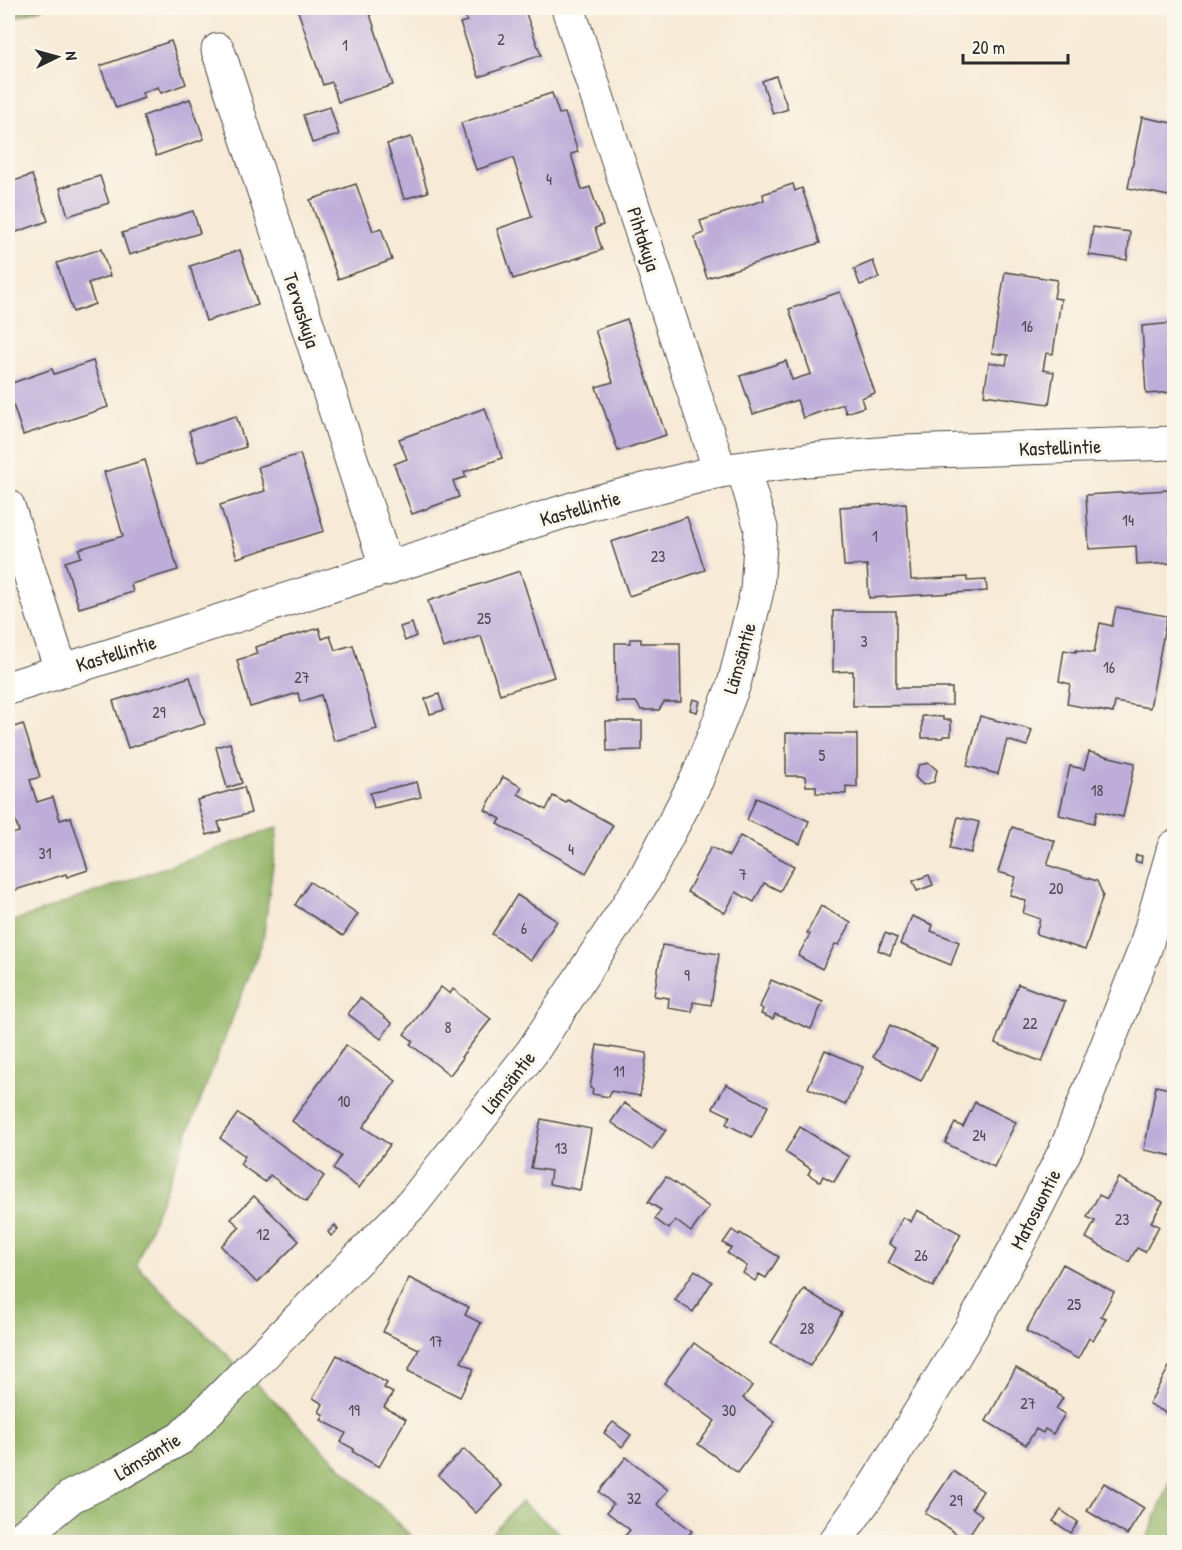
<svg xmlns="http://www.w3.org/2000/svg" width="1182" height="1550" viewBox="0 0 1182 1550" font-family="'Patrick Hand',sans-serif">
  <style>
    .forest { fill: #94b568; stroke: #60704a; stroke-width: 1.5 }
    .building { fill: #beadd9 }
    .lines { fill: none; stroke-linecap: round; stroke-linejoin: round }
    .street-casing { stroke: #4a4845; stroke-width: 35 }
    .street { stroke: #fff; stroke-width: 33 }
    .labels { text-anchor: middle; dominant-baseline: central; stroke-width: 6; stroke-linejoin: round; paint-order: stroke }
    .number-label { font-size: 16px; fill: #504c56 }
    .street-label { font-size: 20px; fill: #2b2b2b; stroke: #fbf7ec }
  </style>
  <rect width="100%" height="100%" fill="#fbf7ec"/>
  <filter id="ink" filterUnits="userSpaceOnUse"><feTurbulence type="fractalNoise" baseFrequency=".0167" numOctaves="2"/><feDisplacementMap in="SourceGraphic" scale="12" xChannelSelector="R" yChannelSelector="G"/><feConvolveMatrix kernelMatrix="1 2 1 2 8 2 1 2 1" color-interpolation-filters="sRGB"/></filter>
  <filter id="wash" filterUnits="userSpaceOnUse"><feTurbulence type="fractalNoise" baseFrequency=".008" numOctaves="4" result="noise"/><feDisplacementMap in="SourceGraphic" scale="24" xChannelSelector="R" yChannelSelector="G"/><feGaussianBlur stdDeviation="1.35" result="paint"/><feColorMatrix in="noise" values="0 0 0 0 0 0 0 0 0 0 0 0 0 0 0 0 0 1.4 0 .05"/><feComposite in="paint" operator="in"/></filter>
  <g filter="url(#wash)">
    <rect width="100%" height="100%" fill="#f7ead6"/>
    <g class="forest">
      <path d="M8 8H43L8 20Z"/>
      <path d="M278 827 263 940 136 1265 417 1542H8V923Z"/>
      <path d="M1170 1483 1174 1484V1542H1145Z"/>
      <path d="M521 1502 571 1542H483Z"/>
    </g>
    <g id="blocks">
      <g class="building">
        <path d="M297 8H368L393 85 338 102 332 82 323 85Z"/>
        <path d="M462 8H524L541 55 479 77 460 23 467 21Z"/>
        <path d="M171 41 186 84 161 93 158 87 142 93 144 98 116 108 100 66Z"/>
        <path d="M776 76 788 109 773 114 762 81Z"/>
        <path d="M552 93 559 114 565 113 578 152 571 154 582 190 590 187 603 225 595 228 602 250 513 279 497 229 532 217 513 158 476 170 461 123Z"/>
        <path d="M190 99 204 139 156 156 143 116Z"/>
        <path d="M330 107 339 135 312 143 303 115Z"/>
        <path d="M1173 115 1174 197 1128 188 1142 117 1172 123Z"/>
        <path d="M411 137 428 192 404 199 387 144Z"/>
        <path d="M32 175 48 221 8 235V183Z"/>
        <path d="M100 176 109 203 68 216 60 188Z"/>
        <path d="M356 184 373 231 381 228 392 260 338 279 310 200Z"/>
        <path d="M793 184 795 191 802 188 820 243 707 278 694 237 704 233 700 221 764 200 763 194Z"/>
        <path d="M193 211 200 233 129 255 122 233Z"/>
        <path d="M1093 227 1130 232 1127 260 1089 255Z"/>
        <path d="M101 249 110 276 88 283 95 304 73 312 57 263Z"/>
        <path d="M240 250 258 305 206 321 190 266Z"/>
        <path d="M873 261 879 278 860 285 854 269Z"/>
        <path d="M1005 272 1057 280 1054 298 1061 299 1053 354 1046 353 1043 370 1054 372 1049 404 984 395 989 362 1006 365 1008 355 992 353Z"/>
        <path d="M840 292 875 393 861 398 864 407 846 413 843 404 803 418 797 400 753 414 740 376 786 361 792 380 811 374 789 309Z"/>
        <path d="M627 319 666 435 618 451 596 387 613 382 595 330Z"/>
        <path d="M1174 323V392L1146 394 1142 326Z"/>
        <path d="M93 361 108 407 23 435 8 389 13 387 12 383 52 369 54 374Z"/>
        <path d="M485 408 502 458 464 472 466 477 453 481 459 497 412 514 394 464 407 459 399 439Z"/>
        <path d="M236 416 246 447 198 462 189 431Z"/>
        <path d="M300 454 324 531 237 558 220 505 265 491 258 467Z"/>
        <path d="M145 460 178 570 131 584 133 592 79 608 65 562 81 557 79 549 123 536 104 472Z"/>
        <path d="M1168 490 1172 563 1137 565 1136 546 1089 549 1086 495Z"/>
        <path d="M906 503 911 580 967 577V581L986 580 987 591 869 598 867 565 844 566 840 507Z"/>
        <path d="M687 517 705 570 629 596 611 542Z"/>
        <path d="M520 571 554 677 500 694 481 636 443 648 428 601Z"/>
        <path d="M1116 607 1167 616 1150 708 1115 702 1113 713 1067 704 1070 684 1059 681 1064 650 1076 652V650L1094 653 1100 623 1112 626Z"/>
        <path d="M833 611H896V688H952V705L853 706V671L833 672Z"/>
        <path d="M412 623 416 636 405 641 400 627Z"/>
        <path d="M319 628 322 639 330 636 335 650 353 645 377 729 334 741 321 695 300 702 298 693 250 707 237 660 257 654 255 647Z"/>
        <path d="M630 639H641V643H680L681 702H664L659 710H641L636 702H616L615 643H630Z"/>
        <path d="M190 677 205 724 128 748 113 701Z"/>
        <path d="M439 694 444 710 430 714 425 699Z"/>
        <path d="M693 699 700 701 697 712 690 710Z"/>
        <path d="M922 716 943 717V720H951V736H943V738H922Z"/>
        <path d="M980 716 1032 730 1027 746 1007 740 998 774 967 766Z"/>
        <path d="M606 721H642V750L607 751Z"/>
        <path d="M23 724 40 777 30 780 37 802 53 797 60 820 71 817 88 870 67 877 66 874 12 891 8 878V835L19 832 12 810 8 811V729Z"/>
        <path d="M786 733 857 734V787L846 786V794L816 793V786H806L805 776H786Z"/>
        <path d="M230 743 242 783 227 788 216 747Z"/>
        <path d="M1089 752 1135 763 1123 817 1097 811 1094 823 1059 815 1070 766 1084 769Z"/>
        <path d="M929 763 937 770 934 782 923 785 915 777 919 765Z"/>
        <path d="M503 777 522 787 518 794 546 810 553 796 566 803 568 800 613 825 586 873 498 824 501 819 485 810Z"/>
        <path d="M417 782 421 797 374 808 370 793Z"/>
        <path d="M244 787 251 813 218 822 221 831 207 835 197 800Z"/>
        <path d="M756 798 809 821 800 844 747 820Z"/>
        <path d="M958 817 979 822 971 853 950 848Z"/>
        <path d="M1012 827 1055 841 1047 865 1097 881 1103 895 1085 950 1036 934 1040 919 1023 913 1026 901 1010 895 1016 877 998 872Z"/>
        <path d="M740 836 794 866 780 891 764 883 754 902 736 892 725 913 687 892 711 847 729 856Z"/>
        <path d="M1136 855 1142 856 1141 863 1135 861Z"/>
        <path d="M929 875 933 885 917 891 913 881Z"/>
        <path d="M310 882 358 914 343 936 295 905Z"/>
        <path d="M517 895 557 921 531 960 492 934Z"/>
        <path d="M821 906 851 923 839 945 835 944 822 969 798 956 810 934 807 933Z"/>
        <path d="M912 916 933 925 931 931 959 942 951 965 900 944Z"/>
        <path d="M885 933 897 938 890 955 878 950Z"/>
        <path d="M662 945 719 954 711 1005 693 1002 692 1012 668 1008 669 998 654 996Z"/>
        <path d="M771 980 823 1002 811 1029 775 1014 773 1019 761 1014 763 1009 760 1007Z"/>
        <path d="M1018 984 1065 1002 1042 1062 995 1043Z"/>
        <path d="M441 987 450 994 453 989 491 1019 461 1057 463 1058 450 1075 410 1044 413 1041 404 1034Z"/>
        <path d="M360 998 392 1023 381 1039 348 1014Z"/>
        <path d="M890 1025 937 1048 921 1081 873 1057Z"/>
        <path d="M346 1045 396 1081 363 1127 390 1145 359 1188 333 1169 341 1156 292 1121Z"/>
        <path d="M597 1045 647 1053 640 1096 611 1091 609 1097 592 1094 593 1089 590 1088Z"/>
        <path d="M825 1050 863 1067 845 1105 808 1088Z"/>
        <path d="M726 1084 768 1106 752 1137 726 1124 730 1116 713 1108Z"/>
        <path d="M1156 1086 1174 1090V1156L1144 1150Z"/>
        <path d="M975 1102 1016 1122 994 1167 945 1143 955 1123 963 1127Z"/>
        <path d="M624 1103 666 1130 652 1150 611 1122Z"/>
        <path d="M238 1113 324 1176 306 1202 270 1175 265 1182 240 1164 245 1156 220 1138Z"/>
        <path d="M541 1119 591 1129 580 1190 549 1184 551 1171 531 1168Z"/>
        <path d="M800 1127 849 1157 834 1182 823 1176 820 1182 808 1174 811 1169 785 1152Z"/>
        <path d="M666 1177 709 1207 691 1232 675 1220 669 1229 655 1219 661 1210 648 1202Z"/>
        <path d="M1118 1178 1163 1202 1151 1222 1159 1226 1145 1252 1137 1248 1129 1262 1086 1238 1095 1221 1087 1217 1099 1195 1107 1199Z"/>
        <path d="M254 1196 299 1241 257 1283 221 1246 240 1227 231 1219Z"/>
        <path d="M917 1210 961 1234 933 1287 888 1263 896 1248 889 1244 903 1217 911 1222Z"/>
        <path d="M335 1225 338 1230 331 1236 328 1232Z"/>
        <path d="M732 1230 739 1235 740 1233 779 1257 766 1278 759 1274 755 1281 743 1273 747 1266 727 1253 731 1248 723 1243Z"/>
        <path d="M1063 1264 1114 1292 1101 1316 1106 1318 1101 1328 1093 1340 1089 1338 1078 1359 1026 1331Z"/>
        <path d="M695 1270 712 1282 693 1312 675 1300Z"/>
        <path d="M409 1278 469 1307 465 1315 481 1323 461 1362 474 1369 460 1397 408 1371 419 1349 383 1332Z"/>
        <path d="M804 1289 842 1313 810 1366 771 1343Z"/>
        <path d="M694 1343 752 1386 743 1398 775 1422 738 1473 698 1444 715 1421 664 1383Z"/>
        <path d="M337 1355 387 1383 384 1388 393 1393 384 1407 406 1419 379 1467 353 1452 354 1449 341 1442 346 1433 321 1420 324 1415 319 1412 323 1404 313 1398Z"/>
        <path d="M1169 1367 1174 1370V1417L1149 1404Z"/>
        <path d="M1016 1368 1057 1392 1056 1393 1063 1398 1056 1409 1065 1414 1053 1434 1045 1429 1043 1433 1036 1429 1026 1445 986 1421Z"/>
        <path d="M613 1422 631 1435 622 1447 604 1433Z"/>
        <path d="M464 1449 502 1486 476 1513 438 1475Z"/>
        <path d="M626 1457 668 1490 657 1504 692 1531 683 1542H620L630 1530 607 1512 613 1504 599 1492Z"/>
        <path d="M953 1471 983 1491 972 1508 982 1515 966 1540 925 1513Z"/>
        <path d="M1104 1483 1144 1508 1127 1535 1087 1511Z"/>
        <path d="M1061 1510 1078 1522 1071 1533 1053 1521Z"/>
      </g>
    </g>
  </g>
  <g filter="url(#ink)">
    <use href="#blocks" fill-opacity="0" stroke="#4a4845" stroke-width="1.5"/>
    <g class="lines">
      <defs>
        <g id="street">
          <path d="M568 8 720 471"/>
          <path d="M218 50 387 569"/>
          <path d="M8 506 61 670"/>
          <path d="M8 688 588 504 720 471 807 460 903 452 1174 443"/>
          <path d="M16 1542 72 1496 118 1474 181 1438 412 1204 532 1052 643 882 697 779 734 684 757 591 761 528 743 469"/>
          <path d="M835 1542 876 1484 970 1330 1019 1242 1067 1147 1145 949 1174 847"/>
        </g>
      </defs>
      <use href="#street" class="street-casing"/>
      <use href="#street" class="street"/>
    </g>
  </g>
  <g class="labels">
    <g class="number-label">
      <text x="501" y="39">2</text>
      <text x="345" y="45">1</text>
      <text x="549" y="179">4</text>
      <text x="1027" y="326">16</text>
      <text x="1128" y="520">14</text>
      <text x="875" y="536">1</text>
      <text x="658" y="556">23</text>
      <text x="484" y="618">25</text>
      <text x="864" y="641">3</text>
      <text x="1109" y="667">16</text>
      <text x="302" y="677">27</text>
      <text x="159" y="712">29</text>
      <text x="822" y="755">5</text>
      <text x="1097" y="790">18</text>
      <text x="571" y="849">4</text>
      <text x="45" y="853">31</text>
      <text x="743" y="874">7</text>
      <text x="1056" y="888">20</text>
      <text x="524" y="928">6</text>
      <text x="687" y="975">9</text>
      <text x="1030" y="1023">22</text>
      <text x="448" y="1027">8</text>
      <text x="619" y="1071">11</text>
      <text x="344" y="1101">10</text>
      <text x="979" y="1135">24</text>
      <text x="561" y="1148">13</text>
      <text x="1122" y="1219">23</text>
      <text x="263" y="1234">12</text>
      <text x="921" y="1255">26</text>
      <text x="1074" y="1304">25</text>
      <text x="807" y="1328">28</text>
      <text x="436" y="1341">17</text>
      <text x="1028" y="1403">27</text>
      <text x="354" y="1410">19</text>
      <text x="729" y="1410">30</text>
      <text x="634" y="1498">32</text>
      <text x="956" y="1500">29</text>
    </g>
    <g class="street-label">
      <text transform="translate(644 239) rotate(72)">Pihtakuja</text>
      <text transform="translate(302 310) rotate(72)">Tervaskuja</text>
      <text transform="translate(1060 447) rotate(-2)">Kastellintie</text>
      <text transform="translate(580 508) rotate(-16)">Kastellintie</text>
      <text transform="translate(116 653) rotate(-17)">Kastellintie</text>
      <text transform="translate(739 658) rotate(-74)">Lämsäntie</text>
      <text transform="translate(508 1082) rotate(-52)">Lämsäntie</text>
      <text transform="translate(1035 1209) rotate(-63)">Matosuontie</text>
      <text transform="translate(147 1456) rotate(-31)">Lämsäntie</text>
    </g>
  </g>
  <rect width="1182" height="1550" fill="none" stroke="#fbf7ec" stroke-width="30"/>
  <g transform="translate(57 57) rotate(85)" stroke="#fbf7ec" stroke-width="4.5" paint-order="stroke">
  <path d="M0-4.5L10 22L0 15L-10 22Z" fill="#2b2b2b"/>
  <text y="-9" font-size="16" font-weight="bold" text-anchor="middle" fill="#2b2b2b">N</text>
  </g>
  <path d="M963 54v9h105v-9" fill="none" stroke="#2b2b2b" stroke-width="3"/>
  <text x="972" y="54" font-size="18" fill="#2b2b2b" stroke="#fbf7ec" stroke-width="4.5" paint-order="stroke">20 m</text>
</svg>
